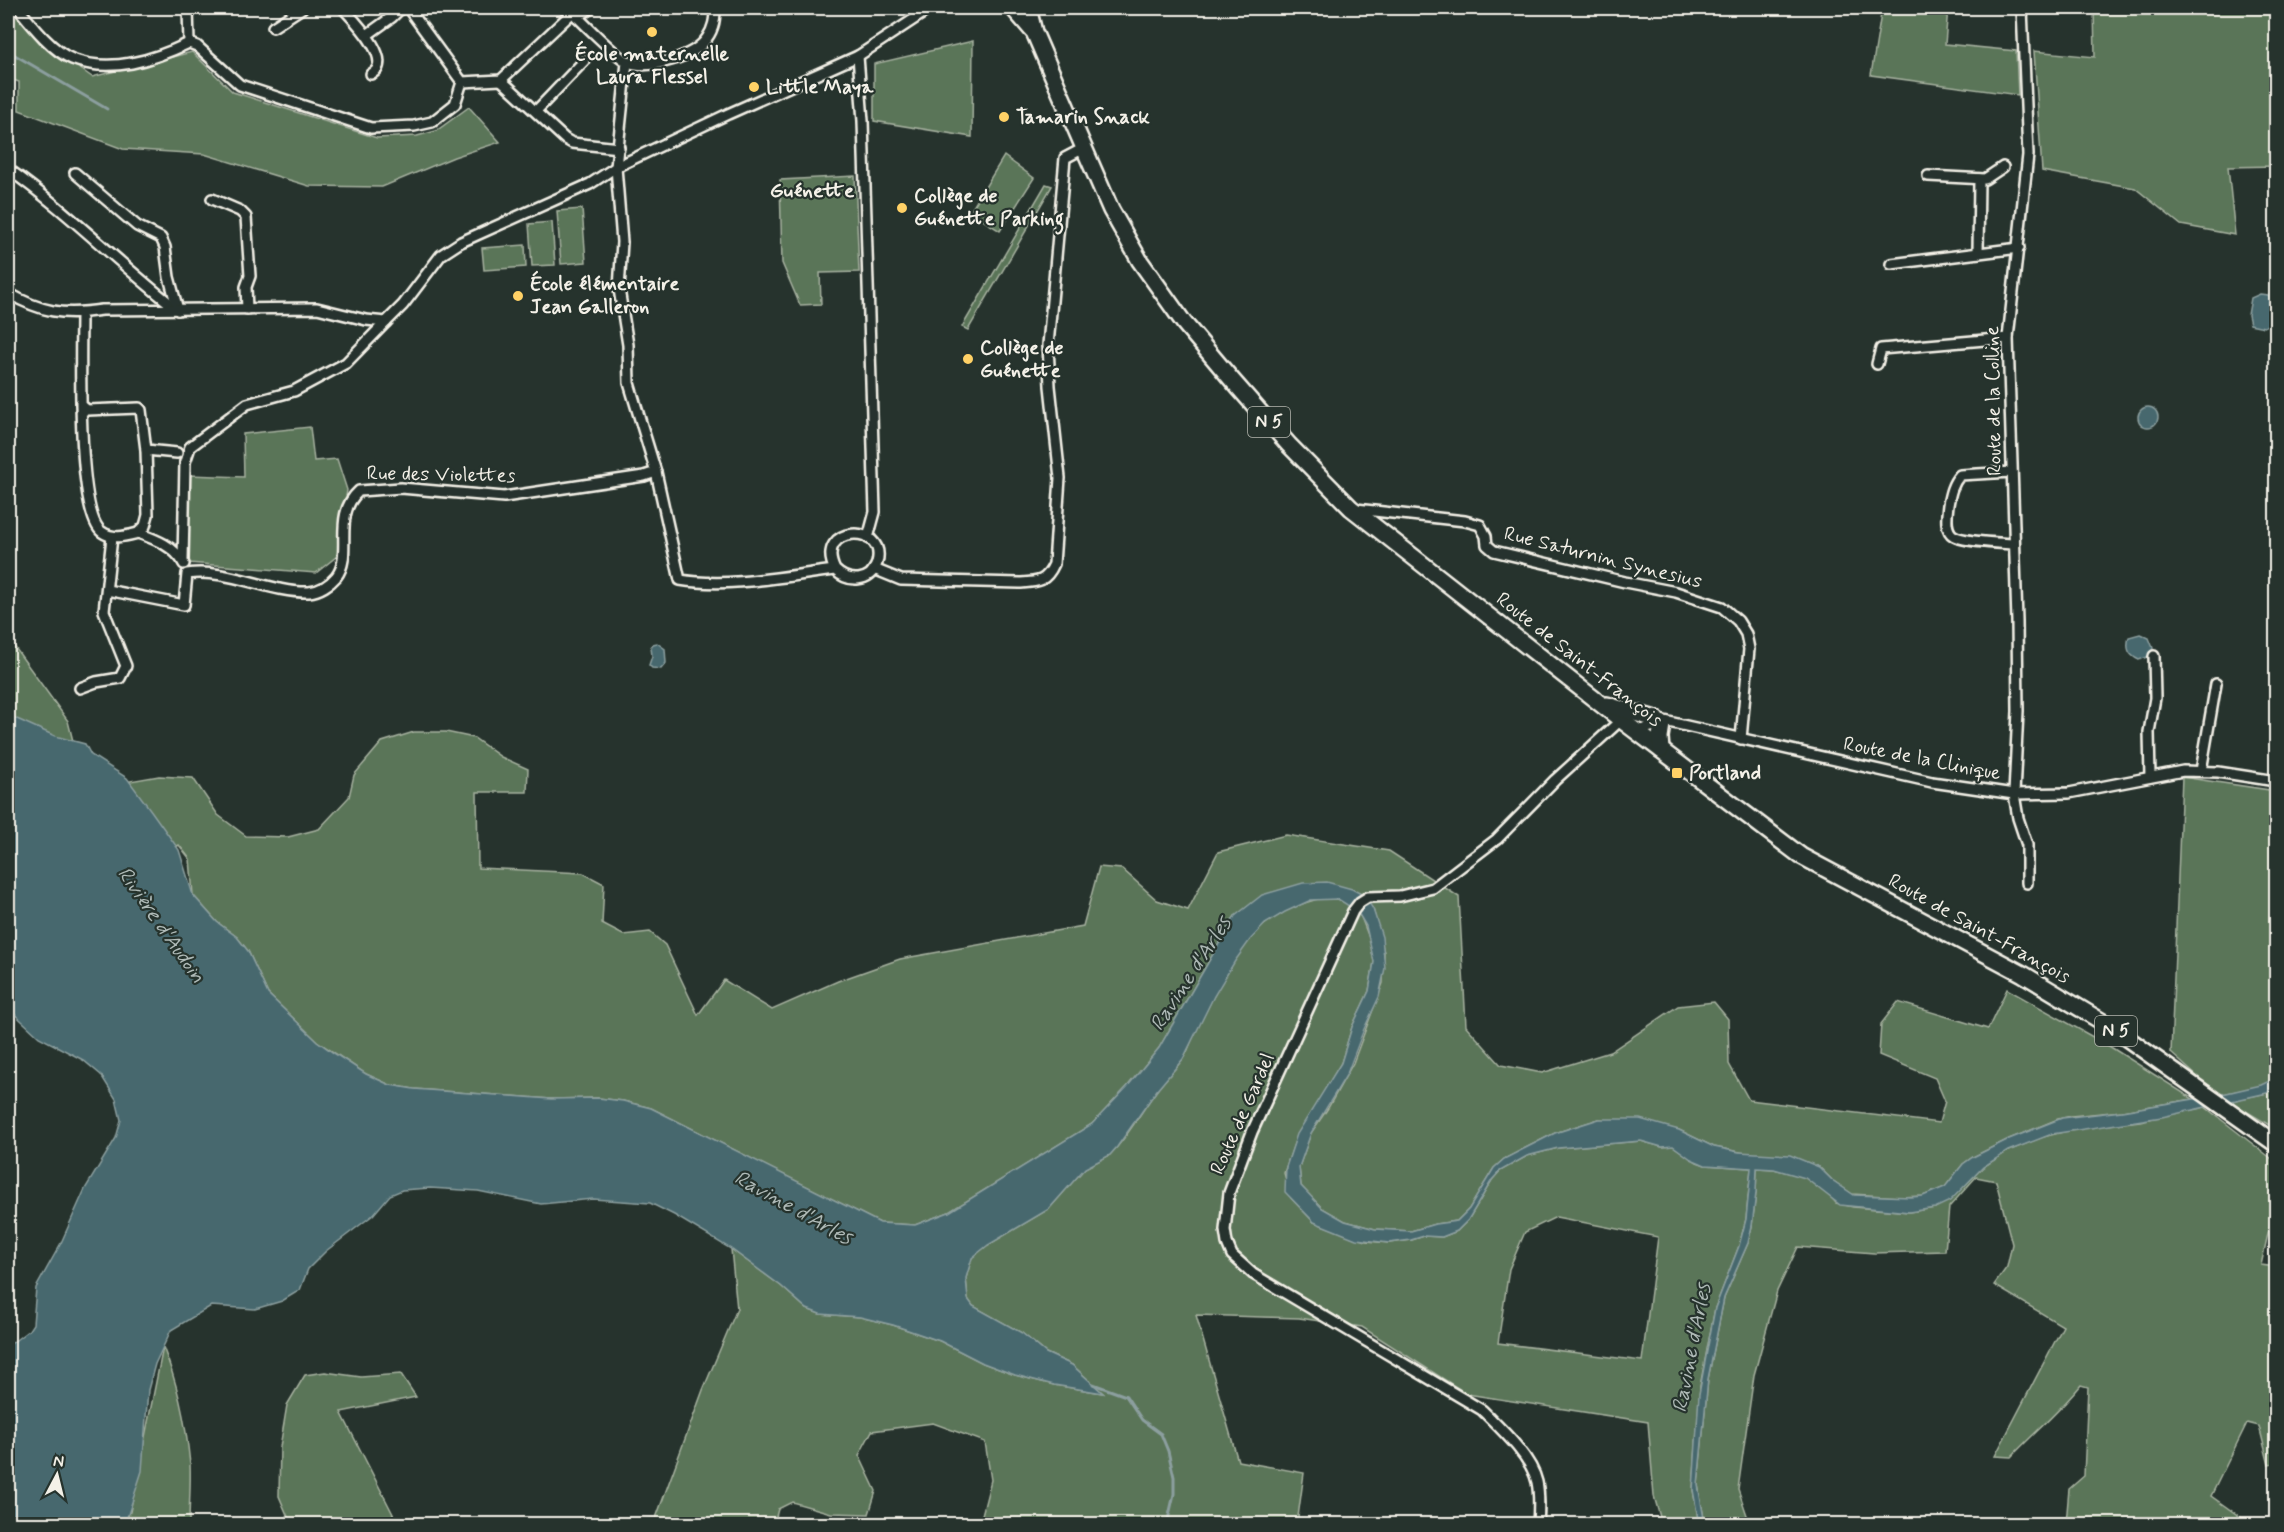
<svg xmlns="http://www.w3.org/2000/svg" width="2284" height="1532" viewBox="0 0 2284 1532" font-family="Mynerve,sans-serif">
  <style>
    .green { fill: #5a7459; stroke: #a7b2a0; stroke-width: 1.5; fill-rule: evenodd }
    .water { fill: #47686e; stroke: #8c9f9f; stroke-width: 1.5 }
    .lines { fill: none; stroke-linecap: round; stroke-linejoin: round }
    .stream { stroke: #8c9f9f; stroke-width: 3 }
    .minor-casing { stroke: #f4f1e8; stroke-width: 14 }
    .primary-casing { stroke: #f4f1e8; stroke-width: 20 }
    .minor { stroke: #26332d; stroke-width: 9 }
    .primary { stroke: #26332d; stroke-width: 15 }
    .poi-dot { fill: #ffd166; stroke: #26332d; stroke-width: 2 }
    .labels { text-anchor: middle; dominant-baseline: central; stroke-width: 4.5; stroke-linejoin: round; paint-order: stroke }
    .shield { fill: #26332d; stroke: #b6b8b0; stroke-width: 1.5 }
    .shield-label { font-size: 18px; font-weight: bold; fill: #f4f1e8 }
    .poi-label { font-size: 20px; font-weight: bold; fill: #f4f1e8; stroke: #26332d; text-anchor: start }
    .street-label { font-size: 20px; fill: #f4f1e8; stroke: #26332d }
    .neighbourhood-label { font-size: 21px; font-weight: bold; fill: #f4f1e8; stroke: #26332d }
    .water-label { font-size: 21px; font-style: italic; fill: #afbab7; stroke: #26332d }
  </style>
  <rect width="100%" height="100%" fill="#26332d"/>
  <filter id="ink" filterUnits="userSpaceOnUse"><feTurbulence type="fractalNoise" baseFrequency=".0167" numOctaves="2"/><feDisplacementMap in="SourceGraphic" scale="12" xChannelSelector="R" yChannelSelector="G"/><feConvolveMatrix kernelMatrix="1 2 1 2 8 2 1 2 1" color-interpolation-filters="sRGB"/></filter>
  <g filter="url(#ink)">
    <g class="green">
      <path d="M8 8H13L34 36 92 77 192 52 233 92 377 138 417 136 436 131 469 107 500 142 454 157 382 187 309 186 204 154 123 149 19 110V82L8 78Z"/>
      <path d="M1882 8H1948L1945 44 2016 51 2018 95 1871 75Z"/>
      <path d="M2094 8H2276V166L2228 167 2235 235 2181 225 2135 188 2042 171 2034 51 2095 57Z"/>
      <path d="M973 41 972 137 874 121V64Z"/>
      <path d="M1004 156 1034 178 1000 231 970 212Z"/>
      <path d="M855 176 859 272 820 273 821 304 800 305 782 263 780 180Z"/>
      <path d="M1046 184 1052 186 968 330 962 327Z"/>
      <path d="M582 209 586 262 561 264 557 211Z"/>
      <path d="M552 222 555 265 532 266 529 224Z"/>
      <path d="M525 245 526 267 484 270 482 248Z"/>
      <path d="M310 427 314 461 337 459 347 490 337 556 316 573 188 563 189 475 244 477 243 434Z"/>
      <path d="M8 638 68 721 74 745 8 716Z"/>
      <path d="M414 732H446L474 738 501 757 528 769 527 792H477L478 868 583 873 604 884 602 924 623 935 650 932 665 945 698 1015 724 980 772 1010 838 981 900 959 1083 926 1099 867 1122 869 1157 900 1188 910 1218 852 1286 835 1389 851 1459 897 1466 1026 1501 1065 1542 1073 1610 1052 1678 1006 1714 1002 1728 1019 1729 1064 1749 1100 1939 1123 1945 1101 1935 1078 1879 1055 1881 1024 1898 1002 1988 1029 2007 989 2109 1046 2193 1099 2122 1111 2071 1116 2058 1119 2009 1139 1973 1157 1963 1164 1945 1187 1923 1196 1900 1197 1852 1194 1832 1180 1819 1167 1714 1147 1679 1130 1599 1119 1555 1133 1504 1159 1494 1168 1469 1209 1457 1221 1435 1224 1411 1231 1375 1229 1345 1221 1322 1208 1301 1186 1299 1167 1311 1133 1328 1108 1353 1063 1383 983 1384 952 1373 909 1352 889 1235 916 1159 1048 1127 1087 1092 1124 949 1212 915 1225 880 1223 651 1108 623 1101 598 1098 551 1099 414 1089 390 1085 366 1074 317 1041 268 994 248 951 237 937 217 922 193 895 190 859 179 845 167 852 140 813 130 781 159 776 193 778 218 815 246 836 288 837 319 829 349 797 354 775 382 742Z"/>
      <path d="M2182 777 2276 791V1078L2261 1086 2218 1095 2171 1053Z"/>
      <path d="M1323 898 1338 899 1346 903 1361 917 1371 943 1374 962 1369 991 1352 1027 1341 1063 1295 1141 1286 1167 1284 1173 1291 1198 1314 1222 1366 1241 1389 1243 1412 1240 1424 1236 1442 1237 1457 1231 1468 1220 1492 1180 1500 1171 1527 1156 1558 1148 1641 1141 1662 1147 1673 1146 1697 1162 1705 1165 1751 1168 1746 1219 1739 1246 1715 1308 1700 1386 1693 1490 1699 1524H1662L1654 1496 1648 1422 1467 1394 1362 1327 1299 1318 1196 1315 1238 1461 1304 1473 1297 1524H974L981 1519 991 1480 985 1442 933 1423 872 1431 859 1455 876 1491 869 1514 831 1513 792 1502 778 1509 774 1524H589L656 1518 703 1390 737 1309 731 1249 781 1286 807 1309 820 1314 860 1317 893 1325 940 1341 983 1363 1015 1375 1054 1385 1103 1393 1072 1365 1046 1353 1022 1333 973 1306 968 1299 966 1278 972 1257 988 1245 1049 1209 1085 1168 1110 1155 1117 1147C1132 1129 1143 1109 1157 1090 1166 1078 1178 1067 1186 1054 1190 1046 1192 1037 1197 1029 1213 997 1237 947 1264 925 1280 912 1303 902 1323 898ZM1556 1217 1658 1237 1642 1361 1498 1343 1509 1269 1525 1232Z"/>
      <path d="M2276 1087V1129L2229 1101 2267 1093Z"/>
      <path d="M2205 1107 2276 1162V1209L2272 1216 2261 1265 2276 1267V1463L2269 1465 2259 1426 2247 1423 2211 1496 2243 1519 2246 1524H2066L2069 1489 2084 1476 2088 1387 2081 1385C2060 1411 2034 1433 2011 1457L1995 1456 2063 1326 1994 1285 2007 1267 2012 1244 1996 1181 1976 1177 1949 1207 1945 1251 1874 1253 1798 1247 1777 1291 1754 1375 1738 1489 1750 1524H1705L1698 1485 1708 1379 1724 1298 1748 1243 1752 1226 1756 1193 1757 1168 1774 1169 1805 1177 1830 1196 1836 1203 1853 1207 1909 1212 1935 1208 1964 1186 1983 1167 2008 1151 2043 1137 2075 1129 2140 1121Z"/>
      <path d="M163 1347C178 1384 186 1424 190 1464 191 1484 189 1505 189 1524H123L130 1512Z"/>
      <path d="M325 1372 361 1377 401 1374 416 1397 341 1412 398 1524H291L279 1496 280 1447 287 1405 305 1375Z"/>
    </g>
    <g class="water">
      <path d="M2260 294 2268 295 2274 300 2276 309 2272 323 2264 327 2250 324 2248 315 2251 298Z"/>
      <circle cx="2148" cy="417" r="10"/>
      <path d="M2140 634 2149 638 2153 648 2150 656 2139 660C2128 655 2126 648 2129 637Z"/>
      <path d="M657 643 665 649 666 663 661 669 652 668 649 665 652 656 651 647 653 644Z"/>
      <path d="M8 715 55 736 85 744 91 755 127 778 152 812 179 850 193 895 217 922 237 937 248 951 268 994 317 1041 332 1052 366 1074 390 1085 414 1089 551 1099 598 1098 623 1101 651 1108 880 1223 915 1225 949 1212 1092 1124 1127 1087 1159 1048 1235 916 1262 895 1303 883 1327 882 1352 889 1365 896 1373 909 1382 937 1385 968 1379 997 1364 1029 1347 1074 1311 1133 1299 1167 1301 1186 1322 1208 1345 1221 1375 1229 1411 1231 1435 1224 1457 1221 1469 1209 1494 1168 1504 1159 1555 1133 1599 1119H1640L1679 1130 1714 1147 1739 1152 1790 1155 1819 1167 1832 1180 1854 1195 1911 1197 1923 1196 1945 1187 1963 1164 1973 1157 2009 1139 2062 1118 2122 1111 2218 1095 2261 1085 2276 1078V1087L2267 1093 2162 1117 2052 1134 2008 1151 1983 1167 1950 1201 1935 1208 1909 1212 1840 1205 1805 1178 1774 1169 1757 1168 1756 1193 1752 1226 1748 1243 1724 1298 1708 1379 1698 1485 1705 1524H1699L1693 1490 1699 1394 1715 1308 1739 1246 1746 1219 1751 1168 1705 1165 1691 1159 1673 1146 1662 1147 1641 1141 1558 1148 1527 1156 1500 1171 1492 1180 1468 1220 1457 1231 1442 1237 1424 1236 1411 1240 1389 1243 1356 1239 1314 1222 1285 1192 1286 1167 1297 1134 1341 1063 1352 1027 1369 991 1374 962 1366 926 1357 911 1338 899 1311 900 1285 912 1265 924 1250 940 1235 961 1214 996 1183 1059 1157 1090 1117 1147 1110 1155 1085 1168 1049 1209 988 1245 972 1258 966 1278 968 1299 973 1306 1022 1333 1046 1353 1072 1365 1103 1393 1054 1385 1015 1375 983 1363 940 1341 893 1325 860 1317 820 1314 807 1309 781 1286 731 1249 674 1215 650 1203 593 1199 541 1204 478 1191 430 1188 402 1190 390 1195 373 1215 326 1251 308 1269 300 1290 282 1301 255 1309 211 1306 171 1330 155 1364 148 1390 142 1471 125 1524H8V1346L29 1330 33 1324 36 1288 61 1243 85 1189 116 1138 121 1120 116 1099 101 1075 83 1060 39 1037 8 1008Z"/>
    </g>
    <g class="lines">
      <g class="stream">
        <path d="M8 51 107 109"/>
        <path d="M1093 1384 1126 1396 1142 1420 1161 1434 1168 1451 1174 1477V1494L1167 1524"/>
      </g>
      <defs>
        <g id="minor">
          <path d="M18 8C31 24 52 51 72 59 111 74 153 60 189 43L197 46 240 85 371 128 414 126 432 122 455 104 462 82"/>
          <path d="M188 8 189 43"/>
          <path d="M343 8C354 20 396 62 371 74"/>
          <path d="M408 8 462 82 501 80 573 12"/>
          <path d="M2022 8 2028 155 2008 338 2017 621 2018 711 2014 794 2018 818 2027 845V883"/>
          <path d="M570 9C578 18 619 59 628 62 649 70 695 57 707 38 714 28 715 19 715 8"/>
          <path d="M577 17 591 8"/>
          <path d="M273 27 302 8"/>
          <path d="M367 35 392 17 401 8"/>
          <path d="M858 56 863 121 875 512 868 538"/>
          <path d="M627 62 616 167 622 242 619 289 628 345 629 383 656 472 680 580C730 588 785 576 835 570 848 583 871 583 877 563 888 522 813 525 835 570"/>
          <path d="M501 80 565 139 572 143 619 148"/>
          <path d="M536 111 584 61"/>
          <path d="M8 169C68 211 120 265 178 310"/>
          <path d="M75 173 137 226 161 238 165 247 169 277 178 310"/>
          <path d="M1928 176 1985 179 2003 167"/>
          <path d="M212 199 240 211 246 217 250 276 246 287 247 309"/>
          <path d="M1978 253 1979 179"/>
          <path d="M1891 264 2019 248"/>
          <path d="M8 293C41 312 63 316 102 310L317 308 366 320 386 322 403 305 441 255 461 242 590 184 616 167 728 114 858 56 931 8"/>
          <path d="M1877 364 1881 349 2008 338"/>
          <path d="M81 405 87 410 139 408 141 410 146 450 148 515 145 526 138 533C126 536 113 540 102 532 76 514 81 349 81 313"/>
          <path d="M146 450 177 453"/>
          <path d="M2012 472 1960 475C1952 484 1950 494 1948 505 1947 514 1944 530 1954 536 1964 542 2001 543 2014 544"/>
          <path d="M1356 509 1465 521 1480 525 1486 536 1487 545 1494 551 1625 582 1676 592 1722 607 1738 621 1746 634 1749 649 1741 739"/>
          <path d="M138 533C155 539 176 547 184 564"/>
          <path d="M183 561 185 462 190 447 247 404 294 391 346 363 386 322"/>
          <path d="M874 569 901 580 1020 583C1038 582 1046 582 1054 564L1060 478 1050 386 1048 345 1065 158 1084 148"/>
          <path d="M107 590 184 605 187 574C229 568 268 593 309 592 320 591 330 584 336 577 354 555 331 516 359 491L401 488 504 497 644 476 656 472"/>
          <path d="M80 688 96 682 120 678 126 666 104 611 112 537"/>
          <path d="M1660 720 1932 782 2014 794 2069 793 2183 771 2218 772 2276 781"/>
          <path d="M1636 731 1663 724"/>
          <path d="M2201 771 2216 684"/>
          <path d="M2150 777 2149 732 2155 698 2154 656"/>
          <path d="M1538 1524C1539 1510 1540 1496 1537 1482 1531 1456 1500 1428 1482 1410L1253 1274 1232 1255 1227 1243 1225 1230 1229 1193 1252 1132 1353 911 1360 902 1368 897 1400 896 1433 888 1497 839 1555 780 1621 720"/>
        </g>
        <g id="primary">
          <path d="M1013 8 1032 30"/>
          <path d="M1028 8 1034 32 1084 148 1111 210 1140 261 1184 323 1232 380 1289 445 1351 508 1616 716 1801 856 2023 974 2111 1027 2276 1144"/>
          <path d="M1607 705 1656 719"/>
          <path d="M1661 750 1660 737 1662 724"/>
        </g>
      </defs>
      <use href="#minor" class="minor-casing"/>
      <use href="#primary" class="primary-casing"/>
      <use href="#minor" class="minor"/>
      <use href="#primary" class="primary"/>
    </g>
  </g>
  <g class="poi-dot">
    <circle cx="652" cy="32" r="6"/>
    <circle cx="754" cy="87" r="6"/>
    <circle cx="1004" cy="117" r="6"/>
    <circle cx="902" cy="208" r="6"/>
    <circle cx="518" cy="296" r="6"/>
    <circle cx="968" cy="359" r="6"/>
    <rect x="1671" y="767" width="12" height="12" rx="3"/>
  </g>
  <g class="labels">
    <g class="shield">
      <rect x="1248" y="407" width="42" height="30" rx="4.5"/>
      <rect x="2095" y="1016" width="42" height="30" rx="4.5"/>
    </g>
    <g class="shield-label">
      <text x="1269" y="422">N 5</text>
      <text x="2116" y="1031">N 5</text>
    </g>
    <g class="poi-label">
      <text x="652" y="54" text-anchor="middle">École maternelle<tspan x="652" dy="23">Laura Flessel</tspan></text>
      <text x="766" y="87">Little Maya</text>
      <text x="1016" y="117">Tamarin Snack</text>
      <text x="914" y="196">Collège de<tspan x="914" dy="23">Guénette Parking</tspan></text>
      <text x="530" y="284">École élémentaire<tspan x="530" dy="23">Jean Galleron</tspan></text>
      <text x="980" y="348">Collège de<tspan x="980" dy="23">Guénette</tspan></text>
      <text x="1689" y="773">Portland</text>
    </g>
    <g class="street-label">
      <text transform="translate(1994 401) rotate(-91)">Route de la Colline</text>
      <text transform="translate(441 475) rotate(1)">Rue des Violettes</text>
      <text transform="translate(1603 558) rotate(14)">Rue Saturnin Synesius</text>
      <text transform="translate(1579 660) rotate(38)">Route de Saint-François</text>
      <text transform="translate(1922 759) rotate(11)">Route de la Clinique</text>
      <text transform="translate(1979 929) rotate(29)">Route de Saint-François</text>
      <text transform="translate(1243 1114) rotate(-66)">Route de Gardel</text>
    </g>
    <g class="neighbourhood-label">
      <text x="812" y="191">Guénette</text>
    </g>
    <g class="water-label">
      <text transform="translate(161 925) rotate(55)">Rivière d'Audoin</text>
      <text transform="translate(1191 974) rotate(-57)">Ravine d'Arles</text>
      <text transform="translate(793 1208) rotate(29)">Ravine d'Arles</text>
      <text transform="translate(1692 1348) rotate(-79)">Ravine d'Arles</text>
    </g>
  </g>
  <rect width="2284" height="1532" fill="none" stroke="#26332d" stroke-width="30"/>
  <rect x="15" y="15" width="2254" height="1502" fill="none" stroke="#f4f1e8" stroke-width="2" filter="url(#ink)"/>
  <g transform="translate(57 1475) rotate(7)" stroke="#26332d" stroke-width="4.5" paint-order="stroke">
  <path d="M0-4.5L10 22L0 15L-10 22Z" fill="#f4f1e8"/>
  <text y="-9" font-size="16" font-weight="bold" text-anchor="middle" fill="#f4f1e8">N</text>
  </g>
</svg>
